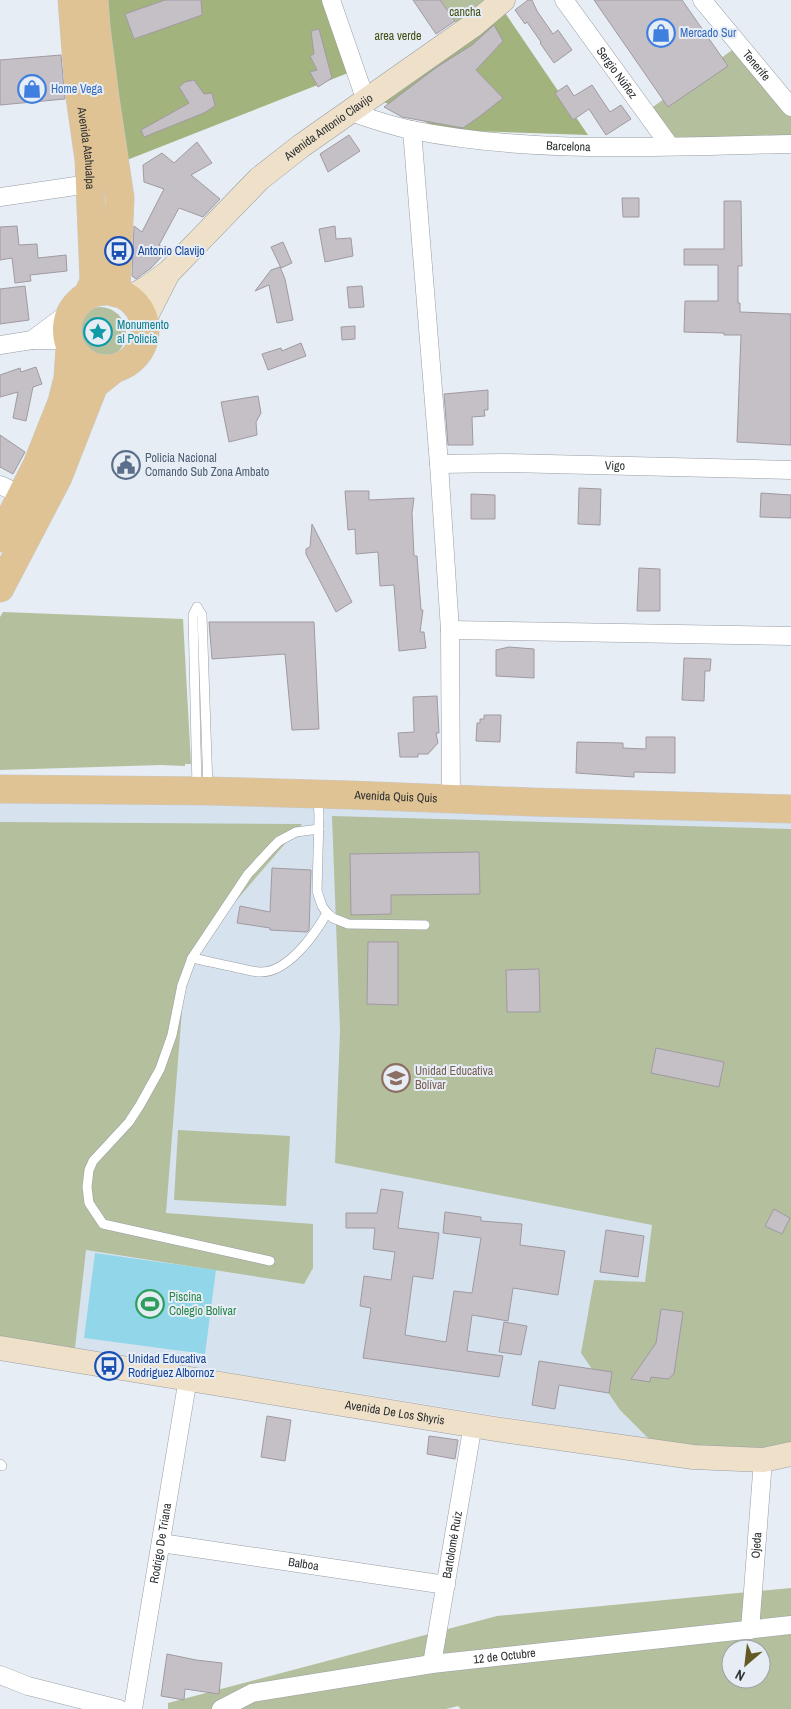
<svg xmlns="http://www.w3.org/2000/svg" width="791" height="1709" viewBox="0 0 791 1709" font-family="'Archivo Narrow',sans-serif">
  <style>
    .built { fill: #d7e2ef }
    .green { fill: #b4bf9d; fill-rule: evenodd }
    .forest { fill: #a2b37e }
    .water { fill: #91d7e9 }
    .building { fill: #c5bfc6; stroke: #a09aa1 }
    .lines { fill: none; stroke-linecap: round; stroke-linejoin: round }
    .lane-casing { stroke: #989ea4; stroke-width: 10 }
    .street-casing { stroke: #989ea4; stroke-width: 19 }
    .secondary-casing { stroke: #989ea4; stroke-width: 25 }
    .primary-casing { stroke: #c8c9c9; stroke-width: 29 }
    .lane { stroke: #fff; stroke-width: 9 }
    .street { stroke: #fff; stroke-width: 18 }
    .secondary { stroke: #efe1c9; stroke-width: 24 }
    .primary { stroke: #e0c394; stroke-width: 28 }
    .labels { text-anchor: middle; dominant-baseline: central; stroke-width: 4; stroke-linejoin: round; paint-order: stroke }
    .park-label { font-size: 12px; fill: #415016; stroke: #e7edf4 }
    .shop-label { font-size: 12px; fill: #366cbe; stroke: #e7edf4; text-anchor: start }
    .street-label { font-size: 12px; fill: #2c2f31; stroke: #e7edf4 }
    .transit-label { font-size: 12px; fill: #164399; stroke: #e7edf4; text-anchor: start }
    .culture-label { font-size: 12px; fill: #0d838f; stroke: #e7edf4; text-anchor: start }
    .service-label { font-size: 12px; fill: #4e5e75; stroke: #e7edf4; text-anchor: start }
    .education-label { font-size: 12px; fill: #785e54; stroke: #e7edf4; text-anchor: start }
    .leisure-label { font-size: 12px; fill: #27864d; stroke: #e7edf4; text-anchor: start }
  </style>
  <rect width="100%" height="100%" fill="#e7edf4"/>
  <path class="built" d="M0 801 408 804 791 820V1441L691 1447 0 1336Z"/>
  <g class="green">
    <path d="M440 0H499L461 30Z"/>
    <path d="M735 48 791 115V141L673 142 650 109Z"/>
    <circle cx="100" cy="333" r="26"/>
    <path d="M3 612 183 619 191 764H185V766L161 765 0 770V617Z"/>
    <path d="M332 816 791 829V1445L761 1453 650 1440 620 1410 581 1353 594 1280 645 1282 652 1225 335 1163 340 1031Z"/>
    <path d="M0 822 302 824 186 959 166 1213 313 1224V1268L304 1284 86 1250 75 1348 0 1336Z"/>
    <path d="M178 1130 290 1136 286 1206 174 1200Z"/>
    <path d="M791 1588V1709H461L458 1706 446 1709H168V1703L497 1616ZM731 1649H761V1679H731Z"/>
  </g>
  <g class="forest">
    <path d="M106 0H322L348 73 127 160Z"/>
    <path d="M503 10 588 135 442 130 382 101Z"/>
  </g>
  <path class="water" d="M95 1253 216 1270 205 1354 84 1338Z"/>
  <g class="building">
    <path d="M165 0H201L202 15 134 39 125 14Z"/>
    <path d="M413 0H440L455 21 436 34Z"/>
    <path d="M528 0H532L537 11 553 34 558 30 572 50 554 63 540 43 541 42 527 22 525 24 515 10Z"/>
    <path d="M594 0H682L728 66 668 107Z"/>
    <path d="M494 25 503 41 476 70 503 98 479 117 463 128 402 117 384 107 437 67 472 45Z"/>
    <path d="M319 29 332 78 318 87 310 72 317 70 310 56 314 54 311 31Z"/>
    <path d="M61 55 65 99 0 105V60Z"/>
    <path d="M194 80 204 94 212 93 215 106 204 113 144 137 141 130 189 103 179 87 185 82Z"/>
    <path d="M567 85 574 96 592 85 610 112 621 105 631 119 606 135 589 109 573 120 555 93Z"/>
    <path d="M349 135 360 151 328 172 320 154Z"/>
    <path d="M197 142 212 163 191 175 220 199 203 217 179 208 159 245 167 251 151 268 136 279 132 276 134 226 142 232 164 189 144 182 143 165 162 153 174 163Z"/>
    <path d="M622 198H639V217H623Z"/>
    <path d="M724 201H741L742 266H738V303H740V312L791 314V445L737 442 741 335H724V333L684 332 685 301H718V265H684V249H724Z"/>
    <path d="M17 226 19 245 37 244 38 258 66 255 67 271 30 275 31 281 15 283 12 258 0 260V227Z"/>
    <path d="M335 226 336 239 351 238 353 256 325 262 319 229Z"/>
    <path d="M283 242 292 263 281 268 271 247Z"/>
    <path d="M280 267 285 279 293 320 277 323 269 285 255 291 271 270Z"/>
    <path d="M25 286 29 320 0 324V289Z"/>
    <path d="M362 286 364 307 349 308 347 287Z"/>
    <path d="M355 326V339L342 340 341 327Z"/>
    <path d="M301 343 306 356 268 370 262 354 281 348 282 351Z"/>
    <path d="M36 367 42 384 33 387 26 421 13 418 18 392 0 397V375L20 368 21 372Z"/>
    <path d="M488 390V410H484L485 416 472 417 473 445H448L444 394Z"/>
    <path d="M258 396 261 413 256 422 257 435 229 442 221 402Z"/>
    <path d="M0 435 25 452 13 474 0 467Z"/>
    <path d="M125 452 137 459 127 478 114 472Z"/>
    <path d="M579 488 601 489 600 525 578 524Z"/>
    <path d="M345 491H369V500L414 498 412 513 414 556H417L421 610H423L420 632H424L426 648 399 651 394 585 380 586 378 552 356 554 355 529 348 530Z"/>
    <path d="M761 493 791 495V518L760 517Z"/>
    <path d="M471 494 495 495V519H471Z"/>
    <path d="M312 524 352 602 336 612 306 554V549L310 547Z"/>
    <path d="M639 568 660 569V611H637Z"/>
    <path d="M209 622H314L319 729 292 730 285 654 212 659Z"/>
    <path d="M509 647 534 649V678L496 676V650Z"/>
    <path d="M684 658 711 659 710 671H705L704 701 682 700Z"/>
    <path d="M437 696 439 733H436L438 743 428 754H418V757H400L398 733 414 732 413 697Z"/>
    <path d="M484 715H501L500 742 476 741 477 723H480V719H484Z"/>
    <path d="M646 737H675V773L634 772V777L576 773 577 742 623 743V748L646 749Z"/>
    <path d="M479 852 480 894 391 895V914L351 915 350 854Z"/>
    <path d="M272 868 311 870 309 930 307 932 270 930V928L237 923 240 906 270 912Z"/>
    <path d="M368 942H398V1005L367 1004Z"/>
    <path d="M539 969 540 1012H507L506 970Z"/>
    <path d="M656 1048 724 1062 719 1087 651 1073Z"/>
    <path d="M381 1189 403 1192 398 1228 439 1233 433 1279 413 1276 405 1335 446 1342 454 1291 472 1293 481 1238 443 1233 445 1212 481 1217V1221L522 1224 520 1245 565 1251 558 1295 513 1288 508 1321 472 1315 467 1351 503 1356 499 1377 363 1358 371 1308 360 1306 364 1276 391 1280 395 1252 373 1249 375 1228H346V1213H377Z"/>
    <path d="M774 1209 790 1218 782 1234 765 1226Z"/>
    <path d="M606 1230 644 1236 638 1277 600 1272Z"/>
    <path d="M661 1309 683 1312 674 1374 668 1379 651 1377 650 1382 631 1379 656 1343Z"/>
    <path d="M504 1322 527 1326 521 1355 499 1352Z"/>
    <path d="M539 1361 612 1372 609 1393 559 1385 555 1409 532 1405Z"/>
    <path d="M267 1416 291 1420 285 1461 261 1457Z"/>
    <path d="M429 1436 458 1440 455 1459 427 1454Z"/>
    <path d="M167 1654 196 1660 222 1663 219 1694 185 1689 184 1700 161 1696Z"/>
  </g>
  <g class="lines">
    <defs>
      <g id="lane">
        <path d="M197 607 202 615 208 788"/>
        <path d="M197 788 193 615 197 607"/>
        <path d="M318 797 319 816 317 891 322 906 327 913 333 918 348 924 425 925"/>
        <path d="M192 958C207 961 222 965 238 968 245 969 253 972 260 972 288 973 315 934 327 913"/>
        <path d="M270 1261 103 1224 89 1203 87 1187 89 1170 93 1161 129 1122 140 1105 160 1069 172 1035 182 985 192 958 248 874 272 848 279 841 296 832 319 829"/>
        <path d="M0 1464 2 1466"/>
      </g>
      <g id="street">
        <path d="M331 0 366 101"/>
        <path id="s1" d="M564 0 670 146"/>
        <path id="s2" d="M702 0 791 107"/>
        <path id="s3" d="M351 112C371 119 391 126 412 130 536 155 665 146 791 144"/>
        <path d="M412 130 439 464 450 630 451 799"/>
        <path d="M0 197 89 184"/>
        <path d="M32 340 72 310"/>
        <path d="M0 345 32 340H68"/>
        <path id="s4" d="M439 464 504 463 791 470"/>
        <path d="M0 485 13 491 21 498"/>
        <path d="M450 630 791 636"/>
        <path id="s5" d="M161 1543 446 1585"/>
        <path id="s6" d="M750 1630 763 1460"/>
        <path id="s7" d="M432 1664 473 1424"/>
        <path d="M0 1675 28 1686 119 1709"/>
        <path id="s8" d="M133 1709 188 1378"/>
        <path id="s9" d="M221 1709 252 1693 432 1664 791 1625"/>
      </g>
      <g id="secondary">
        <path id="s10" d="M129 298 147 288 169 272 259 179 301 146 472 26 503 0"/>
        <path d="M144 320 167 275"/>
        <path id="s11" d="M0 1348 495 1429 693 1457 763 1460 791 1454"/>
      </g>
      <g id="primary">
        <path id="s12" d="M72 0 79 90 89 160 94 281 88 295"/>
        <path d="M94 0 96 27 105 98 120 198 116 293"/>
        <circle cx="106" cy="330" r="39"/>
        <path d="M0 538 37 465 62 402 68 378 70 347"/>
        <path d="M0 588 58 477 94 385 114 369"/>
        <path id="s13" d="M0 789 208 791 351 795 532 802 791 809"/>
      </g>
    </defs>
    <use href="#lane" class="lane-casing"/>
    <use href="#street" class="street-casing"/>
    <use href="#secondary" class="secondary-casing"/>
    <use href="#primary" class="primary-casing"/>
    <use href="#lane" class="lane"/>
    <use href="#street" class="street"/>
    <use href="#secondary" class="secondary"/>
    <use href="#primary" class="primary"/>
  </g>
  <defs>
    <symbol id="shop-ring" viewBox="-11 -11 22 22"><circle r="9.5" fill="#e7edf4" stroke="#3f7fe0" stroke-width="1.5"/><path d="M-5-2.5h2.3a2.7 3.5 0 0 1 5.4 0H5L5.5 6h-11ZM-1.5-2.5h3a1.5 2.3 0 0 0-3 0Z" fill="#3f7fe0"/></symbol>
    <symbol id="bus-ring" viewBox="-11 -11 22 22"><circle r="9.5" fill="#e7edf4" stroke="#1a4fb4" stroke-width="1.5"/><path d="M-5-6H5V4H4V6H2V4H-2V6H-4V4H-5ZM-3.5-4V0h7V-4ZM-3.5 1.2v1.5H-2V1.2ZM2 1.2v1.5H3.5V1.2Z" fill="#1a4fb4"/></symbol>
    <symbol id="sight-ring" viewBox="-11 -11 22 22"><circle r="9.5" fill="#e7edf4" stroke="#0f9aa8" stroke-width="1.5"/><path d="M0-6L1.8-2.2L6-1.7L2.9 1.2L3.7 5.4L0 3.3L-3.7 5.4L-2.9 1.2L-6-1.7L-1.8-2.2Z" fill="#0f9aa8"/></symbol>
    <symbol id="civic-ring" viewBox="-11 -11 22 22"><circle r="9.5" fill="#e7edf4" stroke="#5c6f8a" stroke-width="1.5"/><path d="M-.6-6.5H3V-4.5H.6V-3L4-1V1h2V6H-6V1h2V-1L-.6-3ZM-1.2 2.5V6h2.4V2.5Z" fill="#5c6f8a"/></symbol>
    <symbol id="university-ring" viewBox="-11 -11 22 22"><circle r="9.5" fill="#e7edf4" stroke="#8d6e63" stroke-width="1.5"/><path d="M0-5L7-2L0 1L-7-2ZM-4 1L0 2.5L4 1V4Q0 6-4 4Z" fill="#8d6e63"/></symbol>
    <symbol id="stadium-ring" viewBox="-11 -11 22 22"><circle r="9.5" fill="#e7edf4" stroke="#2e9e5b" stroke-width="1.5"/><path d="M0-5a6.5 5 0 1 0 0 10a6.5 5 0 1 0 0-10ZM-3.5-1.8h7v3.6h-7Z" fill="#2e9e5b"/></symbol>
  </defs>
  <g fill-rule="evenodd">
    <use href="#shop-ring" x="645" y="17" width="32" height="32"/>
    <use href="#shop-ring" x="16" y="73" width="32" height="32"/>
    <use href="#bus-ring" x="103" y="235" width="32" height="32"/>
    <use href="#sight-ring" x="82" y="316" width="32" height="32"/>
    <use href="#civic-ring" x="110" y="449" width="32" height="32"/>
    <use href="#university-ring" x="380" y="1062" width="32" height="32"/>
    <use href="#stadium-ring" x="134" y="1288" width="32" height="32"/>
    <use href="#bus-ring" x="93" y="1350" width="32" height="32"/>
  </g>
  <g class="labels">
    <g class="park-label">
      <text x="465" y="12">cancha</text>
      <text x="398" y="36">area verde</text>
    </g>
    <g class="shop-label">
      <text x="680" y="33">Mercado Sur</text>
      <text x="51" y="89">Home Vega</text>
    </g>
    <g class="street-label">
      <text stroke="none"><textPath href="#s2" startOffset="85">Tenerife</textPath></text>
      <text stroke="none"><textPath href="#s1" startOffset="90">Sergio Núñez</textPath></text>
      <text stroke="none"><textPath href="#s10" startOffset="264">Avenida Antonio Clavijo</textPath></text>
      <text stroke="none"><textPath href="#s3" startOffset="221">Barcelona</textPath></text>
      <text stroke="none"><textPath href="#s12" startOffset="149">Avenida Atahualpa</textPath></text>
      <text stroke="none"><textPath href="#s4" startOffset="176">Vigo</textPath></text>
      <text stroke="none"><textPath href="#s13" startOffset="396">Avenida Quis Quis</textPath></text>
      <text stroke="none"><textPath href="#s11" startOffset="400">Avenida De Los Shyris</textPath></text>
      <text stroke="none"><textPath href="#s8" startOffset="168">Rodrigo De Triana</textPath></text>
      <text stroke="none"><textPath href="#s7" startOffset="121">Bartolomé Ruiz</textPath></text>
      <text stroke="none"><textPath href="#s6" startOffset="85">Ojeda</textPath></text>
      <text stroke="none"><textPath href="#s5" startOffset="144">Balboa</textPath></text>
      <text stroke="none"><textPath href="#s9" startOffset="290">12 de Octubre</textPath></text>
    </g>
    <g class="transit-label">
      <text x="138" y="251">Antonio Clavijo</text>
      <text x="128" y="1359">Unidad Educativa<tspan x="128" dy="14">Rodriguez Albornoz</tspan></text>
    </g>
    <g class="culture-label">
      <text x="117" y="325">Monumento<tspan x="117" dy="14">al Policía</tspan></text>
    </g>
    <g class="service-label">
      <text x="145" y="458">Policia Nacional<tspan x="145" dy="14">Comando Sub Zona Ambato</tspan></text>
    </g>
    <g class="education-label">
      <text x="415" y="1071">Unidad Educativa<tspan x="415" dy="14">Bolívar</tspan></text>
    </g>
    <g class="leisure-label">
      <text x="169" y="1297">Piscina<tspan x="169" dy="14">Colegio Bolívar</tspan></text>
    </g>
  </g>
  <g transform="translate(746 1664) rotate(208)"><circle r="24" fill="#e7edf4" stroke="#9ca1a6"/>
  <path d="M0-4L9 19L0 12L-9 19Z" fill="#625925"/>
  <text y="-8" font-size="14" font-weight="bold" text-anchor="middle" fill="#2c2f31">N</text>
  </g>
</svg>
